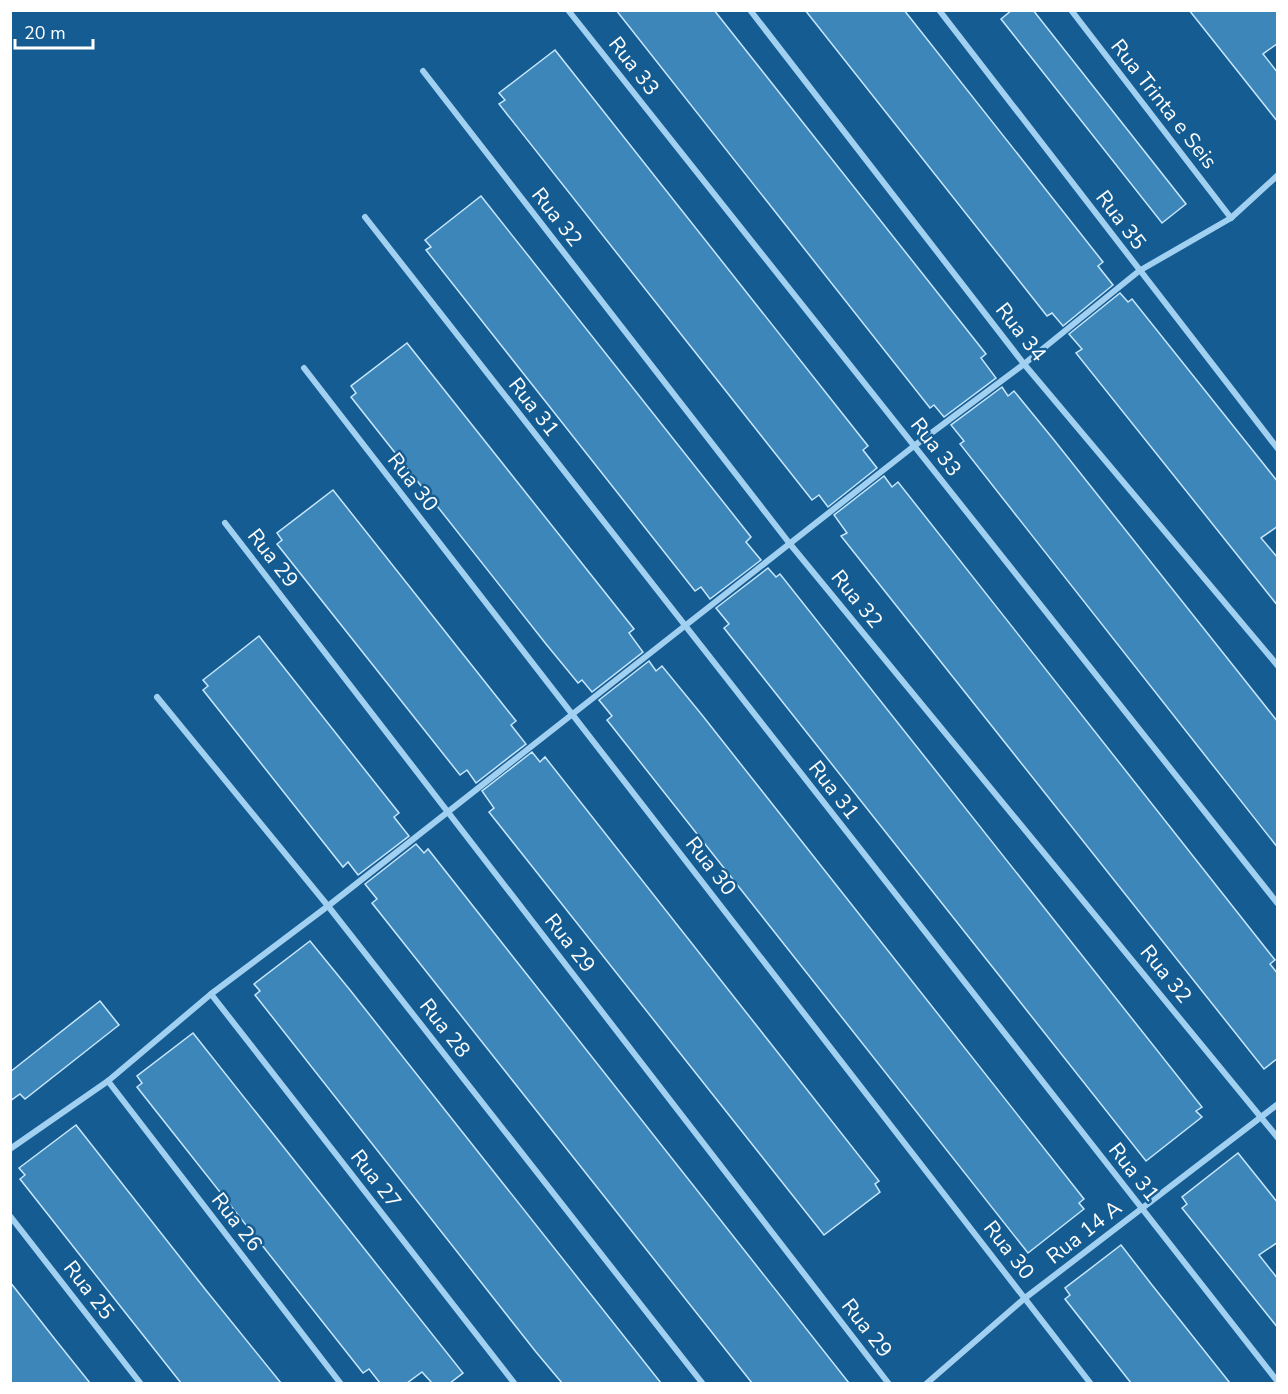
<svg xmlns="http://www.w3.org/2000/svg" width="1288" height="1394" viewBox="0 0 1288 1394" font-family="'Nunito Sans',sans-serif">
  <style>
    .building { fill: #3d86ba; stroke: #c8e7fc; stroke-width: 1.5 }
    .lines { fill: none; stroke-linecap: round; stroke-linejoin: round }
    .minor { stroke: #a1d0f1; stroke-width: 6 }
    .labels { text-anchor: middle; dominant-baseline: central; stroke-width: 5; stroke-linejoin: round; paint-order: stroke }
    .street-label { font-size: 21px; fill: #fff; stroke: #145c92 }
  </style>
  <rect width="100%" height="100%" fill="#145c92"/>
  <g class="building">
    <path d="M616 10H714L986 354 981 358 996 378 944 417 934 405 930 408Z"/>
    <path d="M805 10H904L1103 262 1098 266 1113 285 1063 326 1052 313 1047 316Z"/>
    <path d="M1012 10H1033L1186 204 1162 223 1001 19Z"/>
    <path d="M1189 10H1278V43L1263 54 1278 73V122Z"/>
    <path d="M555 50 868 446 863 450 877 468 828 507 819 495 812 500 499 104 505 100 499 93Z"/>
    <path d="M481 196 751 537 746 542 761 560 710 599 701 587 695 591 426 250 431 247 425 240Z"/>
    <path d="M1120 293 1128 302 1132 299 1278 482V526L1261 538 1278 558V606L1076 353 1082 349 1069 334Z"/>
    <path d="M407 343 634 629 629 633 643 652 592 692 582 680 578 683 546 644 351 397 356 393 351 386Z"/>
    <path d="M1002 387 1008 396 1014 391 1054 440 1278 722V848L960 444 964 441 951 425Z"/>
    <path d="M884 476 892 487 898 482 1275 960 1270 964 1278 974V1058L1264 1069 841 536 847 533 834 515Z"/>
    <path d="M333 490 516 721 511 725 526 744 476 783 467 770 460 775 277 544 282 540 277 533Z"/>
    <path d="M768 568 776 577 780 574 1202 1107 1196 1111 1202 1117 1146 1161 724 628 729 624 716 608Z"/>
    <path d="M259 636 399 813 394 817 409 836 358 875 348 862 343 867 203 690 208 686 203 680Z"/>
    <path d="M649 661 656 671 662 666 702 715 1084 1199 1079 1203 1084 1209 1028 1253 607 720 612 716 599 700Z"/>
    <path d="M532 752 540 762 545 757 879 1181 875 1184 880 1192 824 1235 489 812 494 808 482 791Z"/>
    <path d="M416 844 424 853 428 849 849 1383H752L372 903 377 899 365 884Z"/>
    <path d="M310 941 350 990 661 1383H562L536 1352 255 995 260 991 254 984Z"/>
    <path d="M100 1001 119 1025 25 1099 20 1094 10 1101V1072Z"/>
    <path d="M193 1033 463 1373 450 1383H432L422 1372 407 1383H380L369 1369 363 1373 137 1087 142 1083 137 1076Z"/>
    <path d="M76 1125 205 1289 281 1383H181L128 1316 20 1179 25 1175 19 1168Z"/>
    <path d="M1238 1153 1278 1203V1242L1259 1255 1278 1279V1328L1182 1208 1187 1204 1182 1197Z"/>
    <path d="M1121 1245 1152 1285 1230 1383H1131L1065 1299 1070 1295 1065 1288Z"/>
    <path d="M10 1282 54 1338 90 1383H10Z"/>
  </g>
  <g class="lines">
    <g class="minor">
      <path d="M568 10 1278 904"/>
      <path d="M750 10 1024 364 1278 666"/>
      <path d="M939 10 1278 449"/>
      <path d="M1071 10 1231 218"/>
      <path d="M423 71 790 544 1278 1138"/>
      <path d="M365 217 1278 1382"/>
      <path d="M304 368 1091 1384"/>
      <path d="M225 523 889 1384"/>
      <path d="M157 697 328 906 703 1384"/>
      <path d="M211 994 515 1384"/>
      <path d="M108 1081 341 1384"/>
      <path d="M10 1149 108 1081 211 994 328 906 914 446 1024 364 1139 271 1231 218 1278 175"/>
      <path d="M10 1216 141 1384"/>
      <path d="M926 1384 1025 1298 1278 1104"/>
    </g>
  </g>
  <g class="labels">
    <g class="street-label">
      <text transform="translate(634 66) rotate(52)">Rua 33</text>
      <text transform="translate(1164 104) rotate(52)">Rua Trinta e Seis</text>
      <text transform="translate(557 217) rotate(52)">Rua 32</text>
      <text transform="translate(1121 220) rotate(53)">Rua 35</text>
      <text transform="translate(1021 332) rotate(52)">Rua 34</text>
      <text transform="translate(534 407) rotate(52)">Rua 31</text>
      <text transform="translate(936 447) rotate(52)">Rua 33</text>
      <text transform="translate(413 482) rotate(52)">Rua 30</text>
      <text transform="translate(273 558) rotate(52)">Rua 29</text>
      <text transform="translate(857 599) rotate(51)">Rua 32</text>
      <text transform="translate(834 790) rotate(52)">Rua 31</text>
      <text transform="translate(711 866) rotate(52)">Rua 30</text>
      <text transform="translate(570 943) rotate(52)">Rua 29</text>
      <text transform="translate(1166 974) rotate(51)">Rua 32</text>
      <text transform="translate(445 1028) rotate(52)">Rua 28</text>
      <text transform="translate(1134 1172) rotate(52)">Rua 31</text>
      <text transform="translate(376 1179) rotate(52)">Rua 27</text>
      <text transform="translate(237 1222) rotate(52)">Rua 26</text>
      <text transform="translate(1084 1232) rotate(-38)">Rua 14 A</text>
      <text transform="translate(1009 1250) rotate(52)">Rua 30</text>
      <text transform="translate(89 1290) rotate(52)">Rua 25</text>
      <text transform="translate(867 1328) rotate(52)">Rua 29</text>
    </g>
  </g>
  <rect width="1288" height="1394" fill="none" stroke="#ffffff" stroke-width="24"/>
  <path d="M15 39v9h78v-9" fill="none" stroke="#ffffff" stroke-width="3"/>
  <text x="24" y="39" font-size="18" fill="#ffffff" stroke="#145c92" stroke-width="4.5" paint-order="stroke">20 m</text>
</svg>
